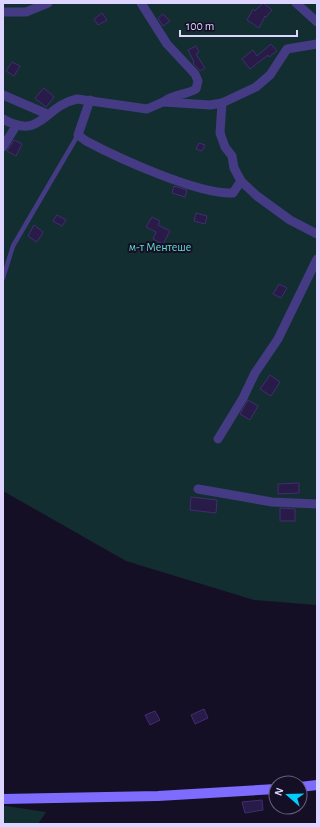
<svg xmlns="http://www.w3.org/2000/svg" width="320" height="827" viewBox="0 0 320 827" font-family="'Alegreya Sans',sans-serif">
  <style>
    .green { fill: #122e30 }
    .building { fill: #281b47; stroke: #422d72 }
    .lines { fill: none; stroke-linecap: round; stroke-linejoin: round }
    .service { stroke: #443b84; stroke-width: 4.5 }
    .minor { stroke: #443b84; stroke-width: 9 }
    .secondary { stroke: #7d6cfe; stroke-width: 10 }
    .labels { text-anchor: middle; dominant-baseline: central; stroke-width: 4; stroke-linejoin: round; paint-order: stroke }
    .park-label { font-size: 12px; fill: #60dfcb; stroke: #150f26 }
  </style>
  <rect width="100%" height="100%" fill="#150f26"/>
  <g class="green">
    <path d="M3 3H317V605L254 600 126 561 3 491Z"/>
    <path d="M3 806H6L46 812 38 824H3Z"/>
  </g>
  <g class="building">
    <path d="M263 3 272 10 266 17 265 16 259 28 247 20 253 9 255 11Z"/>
    <path d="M102 13 107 20 98 25 94 19Z"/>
    <path d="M163 14 170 21 163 26 158 18Z"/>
    <path d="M271 44 277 51 269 57 268 55 250 69 242 59 253 50 257 56Z"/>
    <path d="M196 46 199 52 196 54 205 68 200 71 193 63 194 62 188 50Z"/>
    <path d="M12 62 20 66 14 76 6 71Z"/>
    <path d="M44 88 54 97 46 107 35 98Z"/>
    <path d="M14 140 22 144 16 156 7 151Z"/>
    <path d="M199 143 205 145 202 151 196 149Z"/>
    <path d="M174 186 187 190 185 197 172 193Z"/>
    <path d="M196 213 207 216 205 224 194 221Z"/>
    <path d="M57 215 66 220 62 226 53 221Z"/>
    <path d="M152 217 160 221 158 225 170 231 163 244 153 239 156 232 146 227Z"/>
    <path d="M34 225 43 232 37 242 28 236Z"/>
    <path d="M279 284 287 288 281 298 273 294Z"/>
    <path d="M270 375 280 382 271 396 260 389Z"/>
    <path d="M248 400 258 406 250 420 240 414Z"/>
    <path d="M299 483V493L278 494V484Z"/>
    <path d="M191 497 217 500 216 513 190 510Z"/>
    <path d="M280 508 295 509V521H280Z"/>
    <path d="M204 709 208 718 195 724 191 715Z"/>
    <path d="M155 711 160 720 150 725 145 715Z"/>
    <path d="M262 800 263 810 245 813 242 802Z"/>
  </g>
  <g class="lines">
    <path class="service" d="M3 278 13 246 78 135"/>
    <g class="minor">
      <path d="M141 3 167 44 195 74 198 81 196 89C186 95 173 94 165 101"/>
      <path d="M296 3 317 22"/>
      <path d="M3 12H26L48 3"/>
      <path d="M3 95 47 114"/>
      <path d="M90 100 78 135 86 141C118 158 199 195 233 193L241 181"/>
      <path d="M222 103 220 133 225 147 232 156 234 168 241 181 257 196 290 220 317 234"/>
      <path d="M3 119C41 141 44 106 77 99L147 109 163 102 210 105 222 103 256 87 270 75 287 49 317 44"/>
      <path d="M3 147 16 126"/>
      <path d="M218 439 243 398 255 373 278 339 317 259"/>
      <path d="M198 489 272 502 317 504"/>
    </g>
    <g class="secondary">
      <path d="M300 787 317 785"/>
      <path d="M3 799 158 796 276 789"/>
    </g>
  </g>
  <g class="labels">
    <g class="park-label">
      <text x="160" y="247">м-т Ментeше</text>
    </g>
  </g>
  <rect width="320" height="827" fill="none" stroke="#ddd4ff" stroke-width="8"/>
  <g transform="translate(288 795) rotate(290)"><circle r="19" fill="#150f26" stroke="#655e7d"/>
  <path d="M0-3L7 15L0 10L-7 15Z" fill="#02ccfd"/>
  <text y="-6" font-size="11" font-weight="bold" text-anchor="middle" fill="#ddd4ff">N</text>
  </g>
  <path d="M180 30v6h117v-6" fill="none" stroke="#ddd4ff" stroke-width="2"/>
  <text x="186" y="30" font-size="12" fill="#ddd4ff" stroke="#150f26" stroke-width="3" paint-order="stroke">100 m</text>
</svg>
